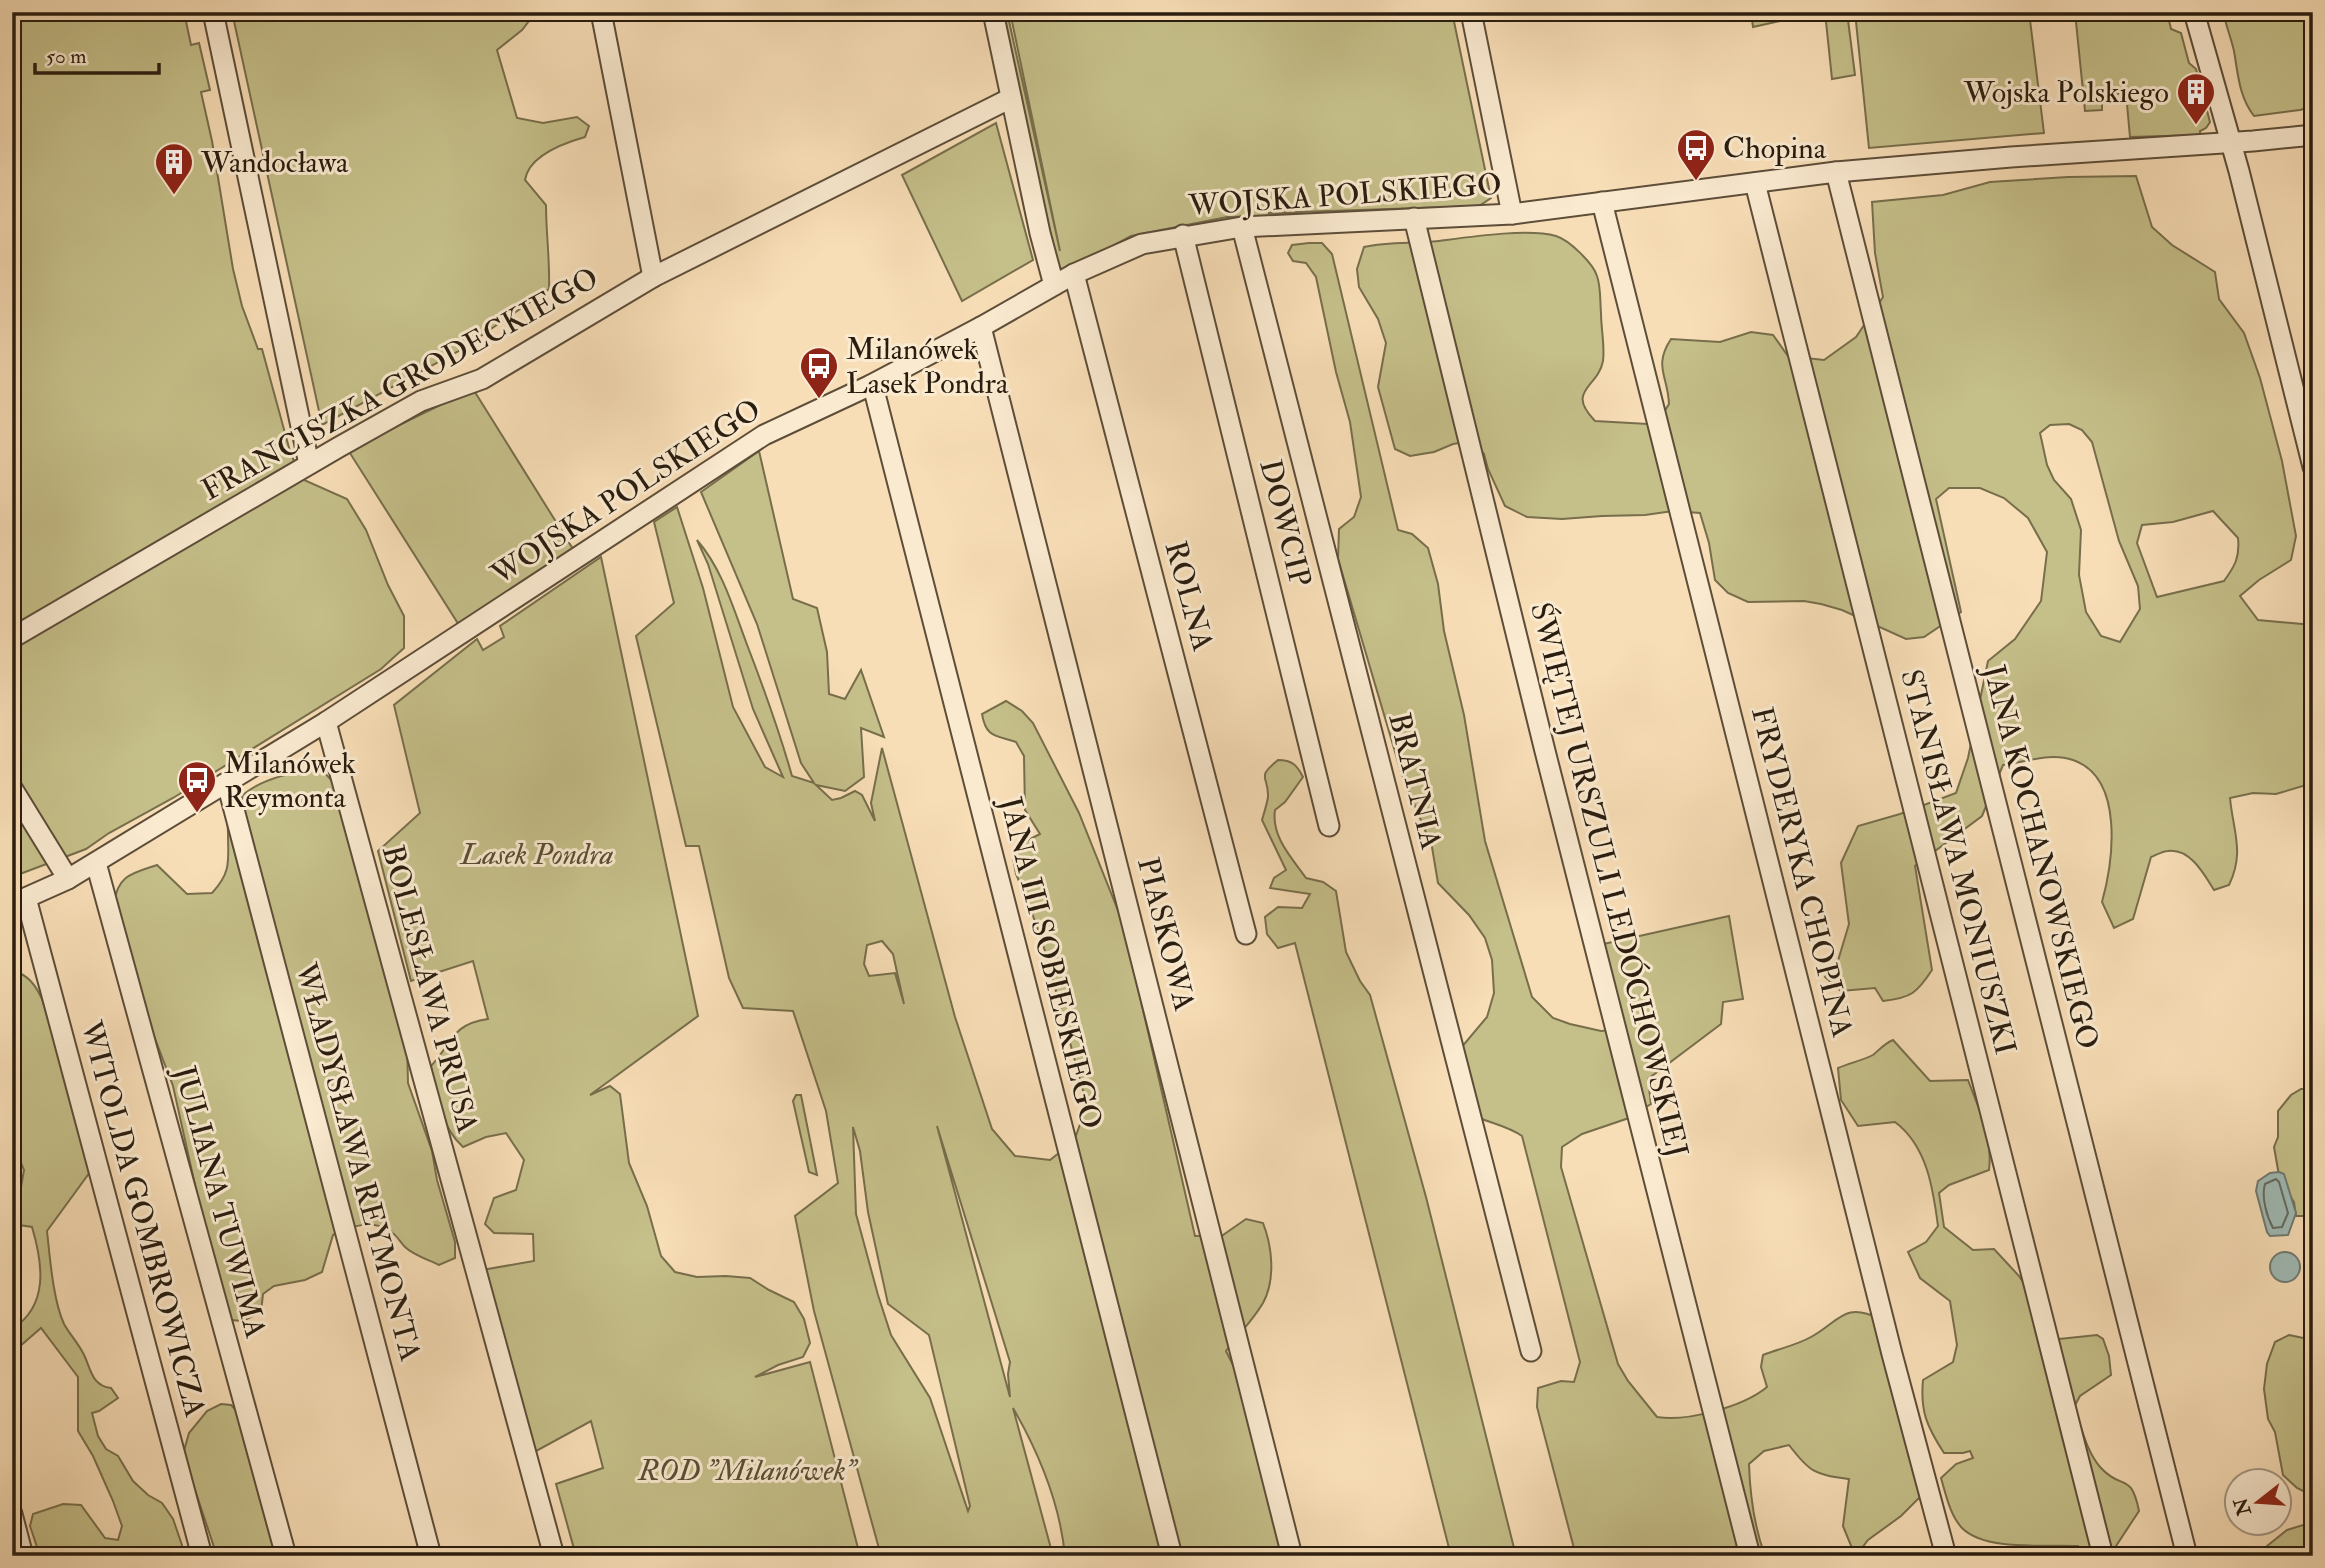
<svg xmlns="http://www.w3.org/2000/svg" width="2325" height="1568" viewBox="0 0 2325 1568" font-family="'IM FELL Double Pica',serif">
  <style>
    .green { fill: #c5bf89; stroke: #776e4c; stroke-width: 2; fill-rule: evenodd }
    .water { fill: #a0bbb6; stroke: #707c73; stroke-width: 2 }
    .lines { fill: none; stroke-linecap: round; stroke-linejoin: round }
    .shore { stroke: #646c62; stroke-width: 2 }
    .minor-casing { stroke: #5d4d39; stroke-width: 23 }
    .minor { stroke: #faead0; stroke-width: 19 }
    .labels { text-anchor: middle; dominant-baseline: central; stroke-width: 6; stroke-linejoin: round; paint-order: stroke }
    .poi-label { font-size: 30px; fill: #291d0f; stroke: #faead0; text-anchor: start }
    .street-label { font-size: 30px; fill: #291d0f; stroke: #faead0 }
    .park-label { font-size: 30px; font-style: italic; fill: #584e34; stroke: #faead0 }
  </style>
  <rect width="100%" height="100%" fill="#f8deb7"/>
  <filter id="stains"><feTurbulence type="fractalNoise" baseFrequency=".00286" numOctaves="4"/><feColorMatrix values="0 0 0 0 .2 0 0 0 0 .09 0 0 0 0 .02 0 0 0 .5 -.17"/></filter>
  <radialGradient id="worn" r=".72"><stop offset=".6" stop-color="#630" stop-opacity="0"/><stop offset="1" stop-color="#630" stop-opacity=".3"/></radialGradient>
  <g class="green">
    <path d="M12 12H184L191 45 199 43 210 90 201 92 212 141 233 269 242 306 258 349H262L291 455 304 480 347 499 366 530 388 585 404 616V648L381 669 173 798 109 833 86 849 12 877Z"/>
    <path d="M232 12H536L522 30 497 50 517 118 543 123 577 117 589 126 585 137C564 143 529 155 525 180L546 205C546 233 550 260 549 289L459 351 322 425Z"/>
    <path d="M1002 12H1007L1060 251 1010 12H1452L1491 198 1479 206 1268 213 1328 215 1227 217 1131 236 1068 270H1062L1057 263Z"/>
    <path d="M1751 12H1821L1753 27Z"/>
    <path d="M1825 12H1847L1855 75 1832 79Z"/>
    <path d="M1855 12H2029L2044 133 1869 148Z"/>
    <path d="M2075 12H2167L2171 29 2181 33 2189 63 2196 69 2210 122 2206 128 2200 131V135L2130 137 2126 93 2102 95V110L2085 111Z"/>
    <path d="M2223 12H2313V106L2300 110 2254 116C2239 97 2238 74 2234 51 2231 38 2226 25 2223 12Z"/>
    <path d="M996 123 1033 260 962 301 902 175Z"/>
    <path d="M2136 176 2152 227 2172 245 2215 272 2219 299 2244 333 2260 378 2282 461 2296 536 2291 560 2259 580 2240 596 2258 620 2313 625V783L2276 794 2253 793 2230 798C2233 831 2245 852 2229 885L2214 890C2204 874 2190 848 2168 851 2163 851 2156 855 2151 857L2133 919 2114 928 2102 902C2113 862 2125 778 2073 760 2050 752 2027 762 2003 765L1982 816 1915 866 1932 970C1917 993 1911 998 1883 1001L1875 988 1841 991 1825 977 1837 964 1849 924 1841 863 1858 826 1900 814 1956 793 1968 758 1988 661 2015 639 2041 601 2047 552 2028 518 2004 498 1980 488H1949L1936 499 1961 612 1924 637 1906 639 1842 610 1821 604 1804 601 1748 602 1728 593 1715 580 1709 543 1700 513 1673 511 1645 515 1602 516 1562 519 1527 517 1505 506 1488 469 1484 454 1472 441 1453 444 1434 452 1410 456 1395 449 1378 387 1386 343 1378 319 1359 287 1357 269 1364 247C1389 241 1414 244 1439 241 1469 237 1528 228 1556 236 1569 240 1593 263 1597 276 1601 287 1600 302 1601 313 1601 328 1605 347 1603 361 1598 388 1565 390 1595 421L1648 424 1664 412 1669 404C1668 376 1653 366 1671 339L1720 342 1751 332 1773 335 1788 356 1824 360 1856 337 1883 297 1875 253 1872 202 1943 195 1990 182 2068 177ZM2069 424 2082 430 2092 442 2119 541 2138 586 2140 609 2120 642 2101 636 2086 612 2079 575 2081 530 2071 499 2054 480 2047 465 2040 433 2050 425ZM2213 511 2238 538C2240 557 2235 566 2224 581L2157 597 2137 543 2142 525 2173 522Z"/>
    <path d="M1309 243H1322L1332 254 1398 530 1412 534 1428 548 1438 584 1444 631 1464 715 1485 841 1532 997 1553 1018 1570 1024 1601 1031 1622 1029 1599 945 1729 916 1743 999 1723 1002 1721 1024 1648 1079 1651 1104 1626 1119 1582 1134 1562 1147 1561 1167 1618 1364 1628 1381 1657 1417C1686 1422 1743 1407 1767 1387L1761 1367 1763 1355C1778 1349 1797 1345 1811 1337 1840 1321 1844 1301 1880 1319L1926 1491 1901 1516 1868 1540 1856 1556H1850L1852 1548 1843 1526 1849 1479C1815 1474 1811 1474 1789 1445L1764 1451 1749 1464C1750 1495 1754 1526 1765 1556H1576L1537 1407 1538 1388 1561 1381 1574 1382 1580 1362 1522 1136C1506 1125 1488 1123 1470 1114L1460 1049 1487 1017 1494 993 1492 960 1485 938 1469 915 1438 883 1432 847 1401 772 1338 559 1339 529 1354 517 1361 497 1350 422 1336 372 1316 277 1306 263 1293 261 1288 253 1292 245Z"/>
    <path d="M473 389 573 549 459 625 348 450Z"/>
    <path d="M759 451 793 599 817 608 827 652 829 694 845 699 861 670 884 737 861 728 864 777 845 791 816 785 832 800 841 798 855 791 862 795 875 821 871 803 882 748 955 1017 992 1129 1015 1156 1050 1160 1074 1141 1087 1105 1045 951 1030 907 1016 874 1013 858 1028 840 1040 834 1025 810 1024 756 1016 742C996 735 986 738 982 714L1006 701 1022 711 1033 723 1079 813 1123 923 1195 1236 1223 1235 1246 1219 1263 1223C1272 1246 1276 1279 1263 1303 1253 1320 1238 1335 1226 1351L1240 1379 1285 1556H1065C1060 1504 1039 1453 1013 1408L1053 1556H881L814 1311 795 1216 838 1183 826 1111 793 1011 743 1008 729 978 699 846H686L636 636 674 603 654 522 677 507 703 588 733 707 765 767 783 777 753 709 708 564 697 540C722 569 733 607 746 642 763 686 779 730 792 776L814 783 801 763 757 624 701 492ZM882 941 893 954 904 1004 895 973 869 976 864 964 867 945ZM937 1126 1010 1362 1008 1374 1010 1397ZM853 1127 860 1151 868 1212 888 1304 929 1335 970 1506 968 1511 930 1398 891 1335 878 1295 856 1214Z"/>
    <path d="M601 557 698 1016 590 1095 610 1086 620 1094 629 1163 647 1206 661 1256 675 1272 697 1277 726 1276 750 1278 769 1290 794 1302 804 1319 810 1343 803 1357 778 1365 755 1377 810 1362 860 1556H576L556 1484 603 1468 591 1421 527 1456 476 1271 534 1261 533 1234 494 1233 485 1224 494 1198 516 1190 524 1160 506 1133 486 1137 463 1147C441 1127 435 1095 431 1066 453 1042 452 1024 488 1019L473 961 411 981 378 851 420 813 394 705 477 639 483 650 504 637 500 626Z"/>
    <path d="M1278 760C1292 760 1297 765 1303 777L1285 802 1275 810C1271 836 1291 857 1306 878L1323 882 1336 891 1346 952 1360 981 1370 995 1426 1197 1516 1556H1451L1295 943 1278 948 1267 934 1265 917 1278 907 1302 908 1310 894 1270 888 1274 878 1286 870 1262 820C1264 813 1267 804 1268 797 1269 775 1255 779 1278 760Z"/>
    <path d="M320 768 335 784 407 1041 408 1083 432 1151 437 1180 455 1242V1258L439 1265C429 1260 413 1255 405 1247 400 1242 397 1235 390 1231 372 1219 351 1226 333 1235L322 1272 305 1280 274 1286 263 1294 261 1312 243 1321 230 1320 197 1194 173 1086 154 1036 114 904C117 875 133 873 157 865L187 894 212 893C232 872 228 860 228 833 228 828 227 821 228 816 240 782 288 773 320 768Z"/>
    <path d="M12 970C28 975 35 984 42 999L74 1105 90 1172 47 1231C50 1258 53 1300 64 1324 70 1335 80 1345 85 1357 91 1371 93 1386 111 1388L118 1398 99 1411 92 1413 98 1436 106 1449 118 1456 133 1481 148 1495 162 1503 173 1519 182 1545 180 1556H40L30 1526 33 1514 63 1504 81 1505 105 1538 118 1540 122 1526 113 1501 93 1456 78 1431V1377L41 1328 12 1353V1329C49 1306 43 1264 32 1227L12 1224V1192L21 1187 24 1170 12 1141Z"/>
    <path d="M1893 1040 1930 1081 1968 1080C1979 1109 1993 1138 1989 1170L1949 1185 1939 1193 1944 1227 1973 1250 1994 1249 2019 1276 2029 1291 2037 1331 2059 1339 2097 1335 2103 1339 2109 1356 2111 1375 2080 1396 2074 1407C2081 1426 2087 1453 2101 1468 2122 1491 2131 1471 2139 1511L2116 1546V1556H2083L2078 1546C2047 1544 1986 1552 1962 1528 1950 1515 1946 1495 1941 1478L1956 1464 1973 1458 1970 1451 1963 1453H1944C1927 1427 1920 1411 1923 1380L1953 1362 1957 1345 1950 1301 1920 1278 1908 1252 1926 1242 1938 1226C1933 1188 1927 1146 1895 1122L1858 1126 1841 1100 1838 1068C1847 1064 1866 1059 1873 1055 1880 1049 1884 1044 1893 1040Z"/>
    <path d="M2301 1089H2313V1216H2296L2294 1202 2280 1181 2274 1147 2278 1137V1111L2291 1095Z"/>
    <path d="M796 1095H801L817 1175 809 1172 793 1101Z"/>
    <path d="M2289 1335 2313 1340V1496L2297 1488 2283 1475 2275 1432 2268 1419 2264 1389 2267 1364 2275 1342Z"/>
    <path d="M221 1404 231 1405 239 1413 276 1556H217L183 1454 189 1433 207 1411Z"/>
    <path d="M2313 1522V1556H2265L2267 1546 2287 1530Z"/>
  </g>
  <g class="water">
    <path d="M2279 1172 2284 1174 2296 1213 2288 1235 2270 1236 2267 1232 2256 1191 2258 1181 2270 1173Z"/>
    <circle cx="2285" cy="1267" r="15"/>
  </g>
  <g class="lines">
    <path class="shore" d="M2276 1179 2279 1182 2288 1213 2282 1227 2273 1228C2267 1217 2261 1197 2265 1184Z"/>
    <defs>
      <g id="minor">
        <path d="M213 12 309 464"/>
        <path d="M601 12 653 277"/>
        <path d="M993 12 1040 233 1054 285"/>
        <path d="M1471 12 1512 214"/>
        <path d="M2194 12 2239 171 2313 467"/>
        <path d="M1836 172 2187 1556"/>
        <path d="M1755 183 2103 1556"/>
        <path d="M1602 202 1892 1354 1946 1556"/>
        <path d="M1414 218 1545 751 1750 1556"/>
        <path d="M1242 227 1531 1351"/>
        <path d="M1183 235 1329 826"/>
        <path d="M1074 274 1246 934"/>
        <path d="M981 327 1292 1556"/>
        <path d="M871 385 875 394 1172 1556"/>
        <path d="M12 638 339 447 421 401 482 379 653 277 1011 98"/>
        <path d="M326 722 554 1556"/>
        <path d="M227 783 431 1556"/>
        <path d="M12 788 68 879"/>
        <path d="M96 863 286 1556"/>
        <path d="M26 898 202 1556"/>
        <path d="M12 904 68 879 326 722 764 435 871 385 981 327 1074 274 1142 244 1242 227 1512 214 1836 172 2011 157 2253 141 2313 135"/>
        <path d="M12 1514 23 1556"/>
      </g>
    </defs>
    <use href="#minor" class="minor-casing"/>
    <use href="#minor" class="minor"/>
  </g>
  <defs>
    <symbol id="building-pin" viewBox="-11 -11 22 30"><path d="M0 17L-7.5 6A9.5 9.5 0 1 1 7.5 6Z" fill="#8f2418" stroke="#faead0"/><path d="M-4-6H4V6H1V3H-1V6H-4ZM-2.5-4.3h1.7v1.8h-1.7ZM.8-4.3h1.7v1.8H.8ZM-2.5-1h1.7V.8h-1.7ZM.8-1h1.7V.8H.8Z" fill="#fff"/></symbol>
    <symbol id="bus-pin" viewBox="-11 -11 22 30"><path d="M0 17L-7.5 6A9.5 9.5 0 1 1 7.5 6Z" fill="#8f2418" stroke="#faead0"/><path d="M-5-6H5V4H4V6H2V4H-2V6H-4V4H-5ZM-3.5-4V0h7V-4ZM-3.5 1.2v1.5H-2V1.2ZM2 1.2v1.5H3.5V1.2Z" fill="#fff"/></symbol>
  </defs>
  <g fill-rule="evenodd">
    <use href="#building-pin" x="2174" y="70" width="44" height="60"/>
    <use href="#bus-pin" x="1674" y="126" width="44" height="60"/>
    <use href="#building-pin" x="152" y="140" width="44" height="60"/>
    <use href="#bus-pin" x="797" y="344" width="44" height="60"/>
    <use href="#bus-pin" x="175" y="758" width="44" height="60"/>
  </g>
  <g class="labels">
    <g class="poi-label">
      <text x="2169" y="92" text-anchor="end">Wojska Polskiego</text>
      <text x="1723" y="148">Chopina</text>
      <text x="201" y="162">Wandocława</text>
      <text x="846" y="349">Milanówek<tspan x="846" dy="34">Lasek Pondra</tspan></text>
      <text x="224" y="763">Milanówek<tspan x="224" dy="34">Reymonta</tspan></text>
    </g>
    <g class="street-label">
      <text transform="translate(1345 195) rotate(-4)">WOJSKA POLSKIEGO</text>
      <text transform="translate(400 384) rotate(-29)">FRANCISZKA GRODECKIEGO</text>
      <text transform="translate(626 492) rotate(-33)">WOJSKA POLSKIEGO</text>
      <text transform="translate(1285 523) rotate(76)">DOWCIP</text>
      <text transform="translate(1189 596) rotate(75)">ROLNA</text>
      <text transform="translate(1415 781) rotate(76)">BRATNIA</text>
      <text transform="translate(2041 857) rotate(76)">JANA KOCHANOWSKIEGO</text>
      <text transform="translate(1958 862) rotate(76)">STANISŁAWA MONIUSZKI</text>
      <text transform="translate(1802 872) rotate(76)">FRYDERYKA CHOPINA</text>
      <text transform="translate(1609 880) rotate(76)">ŚWIĘTEJ URSZULI LEDÓCHOWSKIEJ</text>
      <text transform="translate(1166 934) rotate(76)">PIASKOWA</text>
      <text transform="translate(1051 963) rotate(76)">JANA III SOBIESKIEGO</text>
      <text transform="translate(430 989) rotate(75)">BOLESŁAWA PRUSA</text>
      <text transform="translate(358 1162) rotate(75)">WŁADYSŁAWA REYMONTA</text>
      <text transform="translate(220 1202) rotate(75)">JULIANA TUWIMA</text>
      <text transform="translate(143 1219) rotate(75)">WITOLDA GOMBROWICZA</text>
    </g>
    <g class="park-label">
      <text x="537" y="854">Lasek Pondra</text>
      <text x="747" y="1470">ROD "Milanówek"</text>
    </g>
  </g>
  <rect width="2325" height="1568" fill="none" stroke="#f8deb7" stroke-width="42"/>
  <rect x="14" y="14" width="2297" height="1540" fill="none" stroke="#291d0f" stroke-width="3.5"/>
  <rect x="21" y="21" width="2283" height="1526" fill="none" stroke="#291d0f" stroke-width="2"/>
  <g transform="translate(2258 1502) rotate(253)"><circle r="33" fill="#faead0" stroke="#a69883" stroke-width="2"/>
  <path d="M0-5L12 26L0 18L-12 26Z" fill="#8f2418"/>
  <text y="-10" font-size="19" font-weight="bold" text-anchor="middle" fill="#291d0f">N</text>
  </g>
  <path d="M35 63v10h124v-10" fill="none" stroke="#291d0f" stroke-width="3.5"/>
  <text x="46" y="63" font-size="21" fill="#291d0f" stroke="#faead0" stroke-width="5" paint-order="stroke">50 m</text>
  <rect width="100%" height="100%" filter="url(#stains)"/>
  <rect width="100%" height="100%" fill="url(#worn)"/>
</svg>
